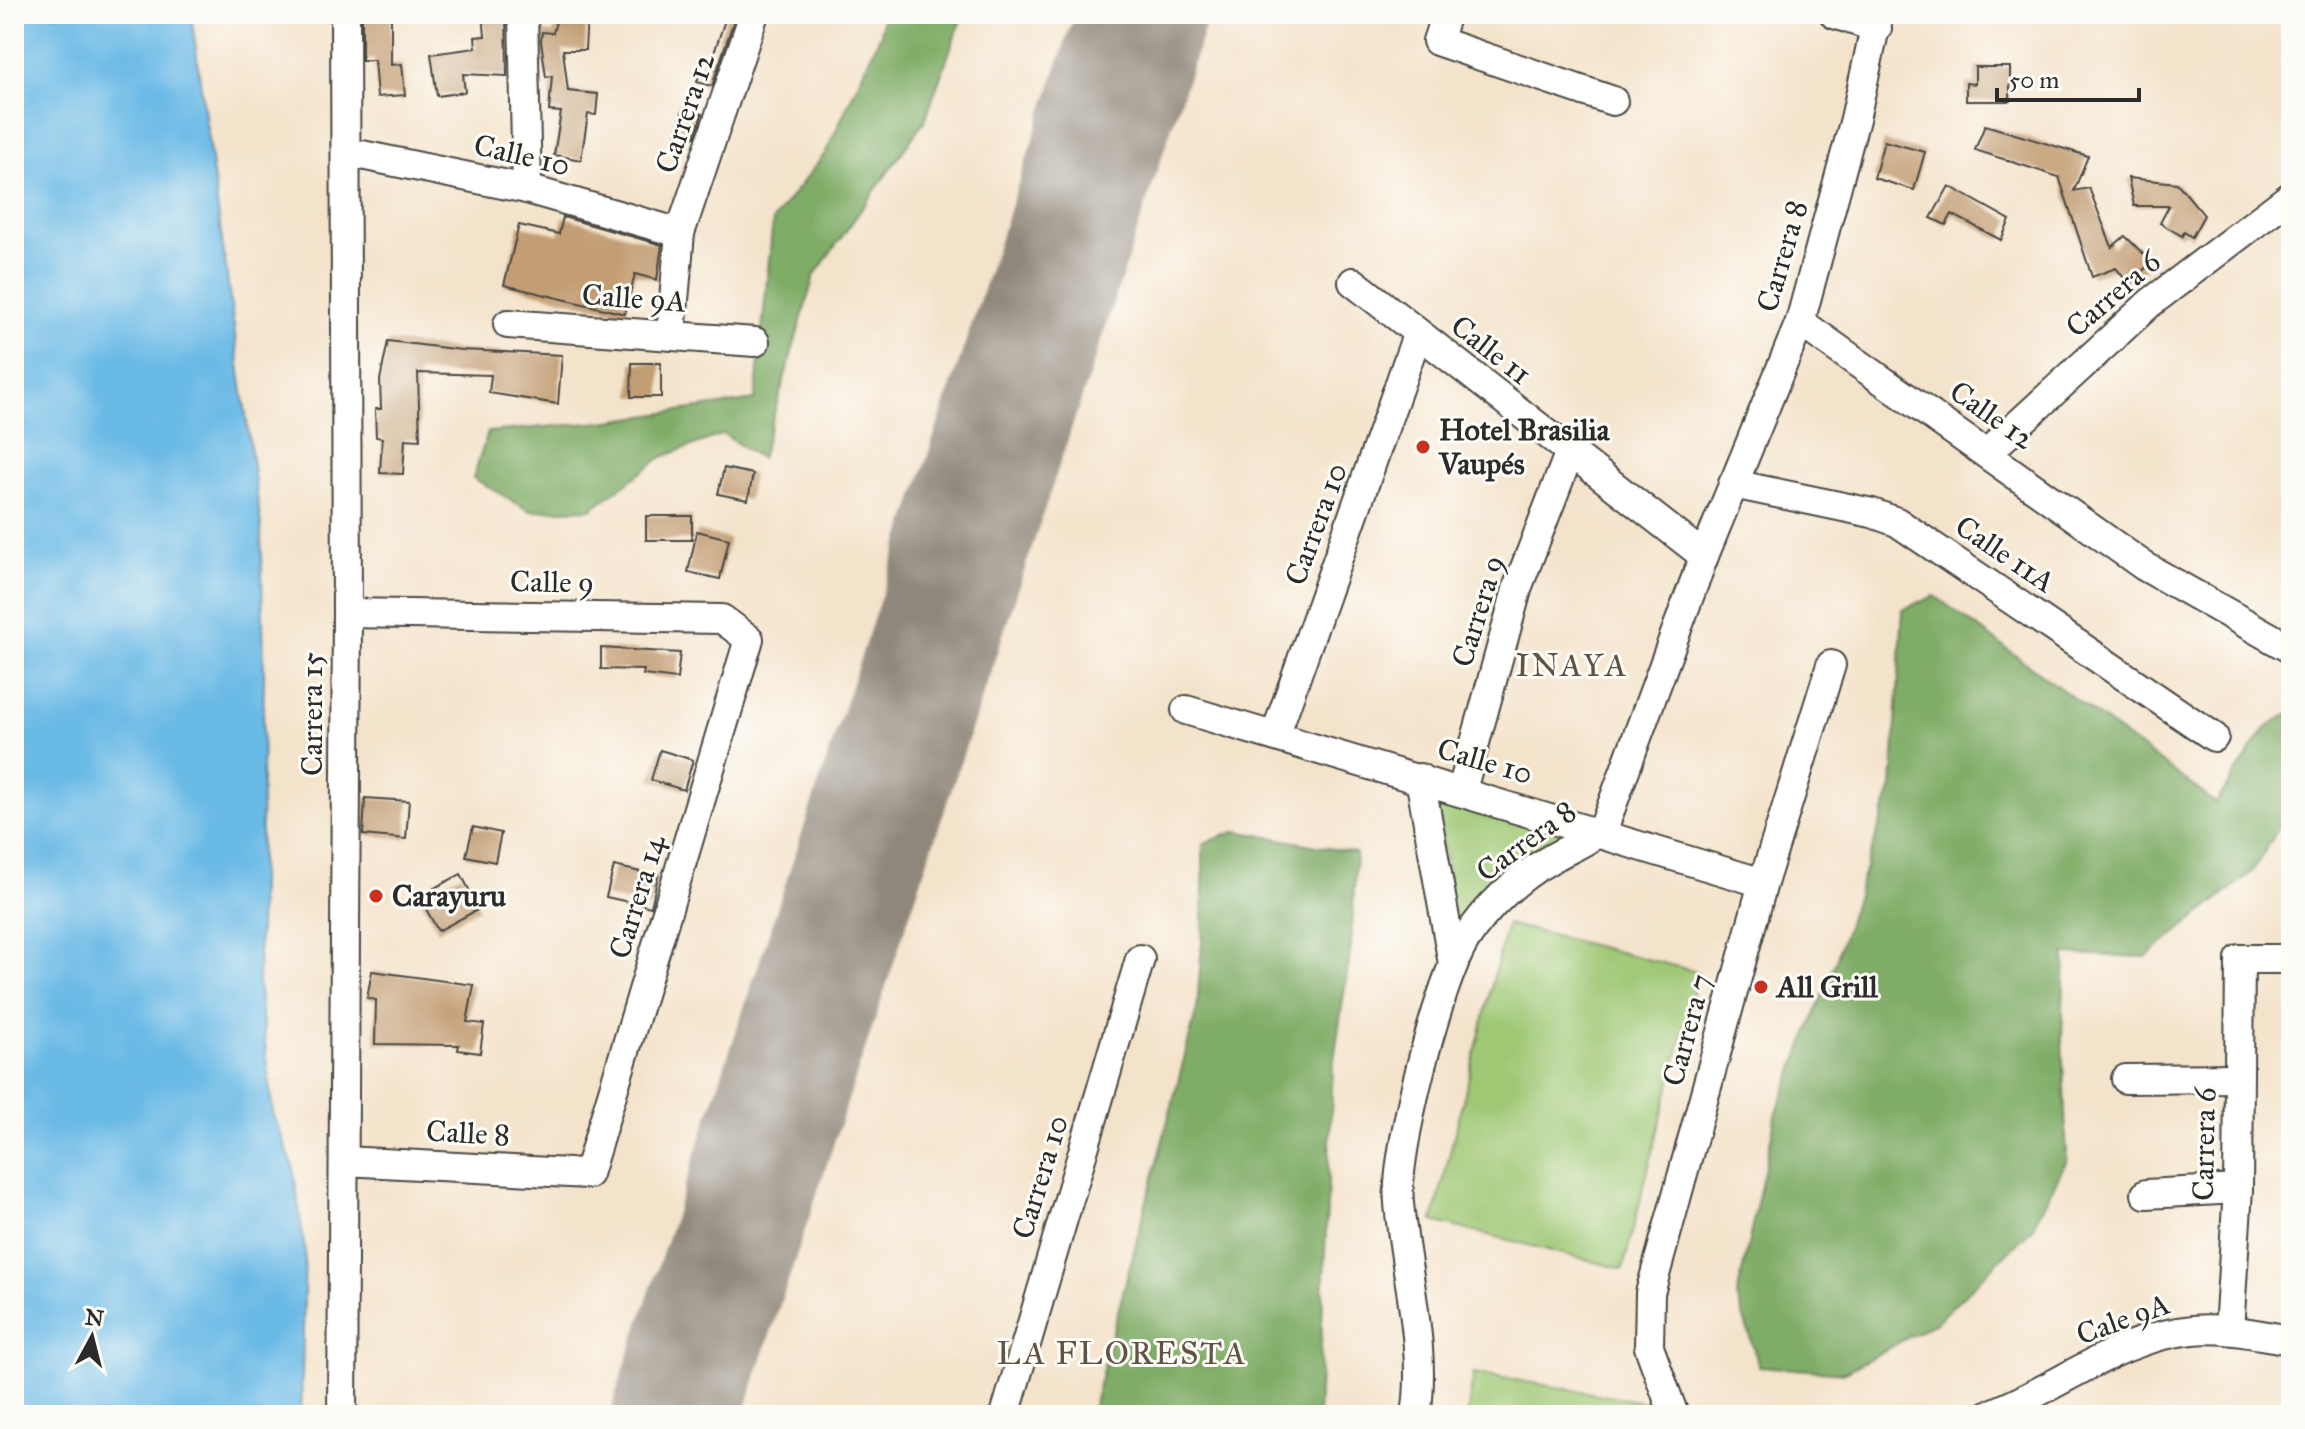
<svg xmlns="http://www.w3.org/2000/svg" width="2305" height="1429" viewBox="0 0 2305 1429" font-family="'IM FELL Great Primer',serif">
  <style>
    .green { fill: #9fc874; stroke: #657a50; stroke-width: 2 }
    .forest { fill: #7fac66; stroke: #556c48; stroke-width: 2 }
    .water { fill: #6bbae6; stroke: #4b7288; stroke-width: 2 }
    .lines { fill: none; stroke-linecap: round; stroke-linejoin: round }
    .runway { stroke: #90877b; stroke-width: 128 }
    .building { fill: #c39e75 }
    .minor-casing { stroke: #494743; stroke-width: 32 }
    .minor { stroke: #fff; stroke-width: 28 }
    .poi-dot { fill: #c8321e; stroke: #fdfcf7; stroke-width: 3 }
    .labels { text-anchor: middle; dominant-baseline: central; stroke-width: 6; stroke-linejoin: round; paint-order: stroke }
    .street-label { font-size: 30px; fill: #2b2b2b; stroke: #fdfcf7 }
    .poi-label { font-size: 30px; font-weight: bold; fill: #2b2b2b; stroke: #fdfcf7; text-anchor: start }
    .neighbourhood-label { font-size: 32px; letter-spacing: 2px; fill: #605345; stroke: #fdfcf7 }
  </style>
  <rect width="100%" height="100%" fill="#fdfcf7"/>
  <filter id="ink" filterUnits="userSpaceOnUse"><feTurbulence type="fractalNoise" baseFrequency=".0125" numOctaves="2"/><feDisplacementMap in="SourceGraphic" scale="16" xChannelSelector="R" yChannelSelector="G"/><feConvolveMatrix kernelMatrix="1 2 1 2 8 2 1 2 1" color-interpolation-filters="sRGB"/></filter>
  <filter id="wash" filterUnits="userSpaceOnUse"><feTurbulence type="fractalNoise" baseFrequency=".006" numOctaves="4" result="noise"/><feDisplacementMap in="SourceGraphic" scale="32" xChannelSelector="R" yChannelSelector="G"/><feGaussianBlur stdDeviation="1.8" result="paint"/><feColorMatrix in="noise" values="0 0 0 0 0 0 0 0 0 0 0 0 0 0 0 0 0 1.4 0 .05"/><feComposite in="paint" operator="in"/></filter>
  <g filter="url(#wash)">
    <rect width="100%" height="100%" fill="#f4e3cb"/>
    <g class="green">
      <path d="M1435 795 1576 835C1509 855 1497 883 1457 936Z"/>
      <path d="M1507 924 1698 972 1623 1269 1433 1221Z"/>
      <path d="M1474 1373 1662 1405 1660 1415H1467Z"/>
    </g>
    <g class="forest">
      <path d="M883 14H963L925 120 814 276 761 459 723 434 662 457 591 509 530 511 473 478 488 432 602 422 755 400 773 220 826 152 881 34Z"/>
      <path d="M1935 596 2216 803 2266 728 2291 712V808L2252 872 2146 957 2065 954 2062 1038 2067 1160 2031 1230 1935 1323 1843 1373 1759 1366 1737 1296 1776 1115 1836 960 1892 787 1903 609Z"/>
      <path d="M1236 831 1356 853 1351 947 1333 1066 1318 1415H1091L1197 1009 1203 929V844Z"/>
    </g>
    <path class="water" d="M14 14H191L261 525 264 673 258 982 273 1114 293 1166 305 1252 301 1415H14Z"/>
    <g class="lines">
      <path class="runway" d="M676 1415 1142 14"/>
    </g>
    <g id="blocks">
      <g class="building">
        <path d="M362 14H391V65L402 64 405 95 377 97 374 60H362Z"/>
        <path d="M483 14H506L507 76 463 74 465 92 437 96 431 54 476 48 475 37 485 36Z"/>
        <path d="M558 14H587L585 50H563L568 91 598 94 596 115 588 114 581 160 554 155 561 112 549 111 552 76 546 77 541 41 542 32 553 33Z"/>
        <path d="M727 14H736L712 86 697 82 704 57 712 59Z"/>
        <path d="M1975 67H2010V101H1966V83L1975 84Z"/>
        <path d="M683 109 702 114 695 137 677 133Z"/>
        <path d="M1985 125 2088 156 2074 191 2089 188 2112 247 2125 236 2152 262 2129 284 2116 268 2092 277 2059 177 1975 150Z"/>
        <path d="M1884 141 1925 152 1914 190 1874 178Z"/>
        <path d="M2128 178 2177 183 2204 215 2192 237 2184 232 2182 236 2160 223 2169 206H2134Z"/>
        <path d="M1949 186 2010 220 2001 240 1952 214 1946 225 1931 218Z"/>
        <path d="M563 217 662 245 657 280 635 274 625 314 504 285 519 225 559 234Z"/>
        <path d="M388 341 462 350 562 355 558 404 489 393 491 375 418 373 420 440 405 439 403 474 380 473 382 438 376 437 375 409H381L380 380Z"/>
        <path d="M632 363H661V397H631Z"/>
        <path d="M724 468 753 474 748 500 718 494Z"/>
        <rect x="646" y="516" width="46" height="24"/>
        <path d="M697 531 729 539 720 579 688 572Z"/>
        <path d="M601 648 680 653 677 679 643 675 644 670 601 669Z"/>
        <path d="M660 750 693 760 684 790 651 780Z"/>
        <path d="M365 798 409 801 406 839 363 835Z"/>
        <path d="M473 827 501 833 495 862 466 856Z"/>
        <path d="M614 866 658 876 651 907 606 897Z"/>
        <path d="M461 874 479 909 438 931 419 896Z"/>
        <path d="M372 971 474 985 467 1022 484 1024 480 1053 458 1050 459 1045 375 1044 376 1000 367 998Z"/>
      </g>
    </g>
  </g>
  <g filter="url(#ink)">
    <use href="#blocks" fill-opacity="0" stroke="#494743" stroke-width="2"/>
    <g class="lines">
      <defs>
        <g id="minor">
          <path d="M523 14 527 189"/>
          <path d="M1446 14 1437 41 1613 101"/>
          <path d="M1834 14 1877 28"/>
          <path d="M347 152 527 189 680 233"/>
          <path d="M1353 282 1704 556"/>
          <path d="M1800 322 2144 566 2291 649"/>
          <path d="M508 324 755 342"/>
          <path d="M671 334 680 233 754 14"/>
          <path d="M1987 453 2150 303 2291 196"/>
          <path d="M1733 484 1872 513 1897 522 2214 737"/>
          <path d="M1186 710 1763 883"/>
          <path d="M1275 736 1417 335"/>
          <path d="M1420 778 1453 964"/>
          <path d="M1462 790 1518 586 1569 454"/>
          <path d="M2126 1079 2239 1078"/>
          <path d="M344 1161 588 1174 749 639 722 619 347 613"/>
          <path d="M2146 1194 2238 1189"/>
          <path d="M2229 1330 2238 1189 2240 959H2291"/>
          <path d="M342 1415 347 613 345 14"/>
          <path d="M1005 1415 1140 959"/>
          <path d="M1416 1415C1427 1347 1405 1272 1399 1203 1394 1154 1439 981 1466 939 1486 908 1517 878 1549 860 1568 848 1591 842 1605 824L1704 556 1800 322 1855 119 1878 14"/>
          <path d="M1674 1415 1649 1347 1650 1293 1763 883 1831 665"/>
          <path d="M1988 1415C2056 1390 2119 1336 2193 1330 2226 1327 2259 1335 2291 1340"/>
        </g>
      </defs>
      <use href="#minor" class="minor-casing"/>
      <use href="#minor" class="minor"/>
    </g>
  </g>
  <g class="poi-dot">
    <circle cx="1423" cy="447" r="8"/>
    <circle cx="376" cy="896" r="8"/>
    <circle cx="1761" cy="987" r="8"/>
  </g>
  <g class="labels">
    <g class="street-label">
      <text transform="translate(685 113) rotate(-71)">Carrera 12</text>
      <text transform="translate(522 155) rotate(13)">Calle 10</text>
      <text transform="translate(1782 256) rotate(-74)">Carrera 8</text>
      <text transform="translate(2113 294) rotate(-41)">Carrera 6</text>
      <text transform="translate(634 298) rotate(4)">Calle 9A</text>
      <text transform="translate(1491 350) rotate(38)">Calle 11</text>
      <text transform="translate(1992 415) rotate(35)">Calle 12</text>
      <text transform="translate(1316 524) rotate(-70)">Carrera 10</text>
      <text transform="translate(2005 554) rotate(34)">Calle 11A</text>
      <text transform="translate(552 582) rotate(1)">Calle 9</text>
      <text transform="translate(1478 611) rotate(-73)">Carrera 9</text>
      <text transform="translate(312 714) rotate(-90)">Carrera 15</text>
      <text transform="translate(1485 761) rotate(16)">Calle 10</text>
      <text transform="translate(1526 841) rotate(-36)">Carrera 8</text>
      <text transform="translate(637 897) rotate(-73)">Carrera 14</text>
      <text transform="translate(1687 1030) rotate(-75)">Carrera 7</text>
      <text transform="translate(468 1133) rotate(3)">Calle 8</text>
      <text transform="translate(2204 1144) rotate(-89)">Carrera 6</text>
      <text transform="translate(1040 1177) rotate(-73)">Carrera 10</text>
      <text transform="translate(2123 1319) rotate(-20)">Cale 9A</text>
    </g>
    <g class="poi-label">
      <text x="1439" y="430">Hotel Brasilia<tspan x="1439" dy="34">Vaupés</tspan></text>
      <text x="392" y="896">Carayuru</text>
      <text x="1777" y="987">All Grill</text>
    </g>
    <g class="neighbourhood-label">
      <text x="1572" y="665">INAYA</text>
      <text x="1122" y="1353">LA FLORESTA</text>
    </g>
  </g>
  <rect width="2305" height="1429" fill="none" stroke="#fdfcf7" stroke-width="48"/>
  <g transform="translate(92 1337) rotate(7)" stroke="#fdfcf7" stroke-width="6" paint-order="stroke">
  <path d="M0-6L14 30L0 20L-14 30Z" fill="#2b2b2b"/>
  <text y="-12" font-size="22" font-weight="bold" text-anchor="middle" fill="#2b2b2b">N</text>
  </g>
  <path d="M1997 88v12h142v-12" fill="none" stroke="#2b2b2b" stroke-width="4"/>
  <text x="2009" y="88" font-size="24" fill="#2b2b2b" stroke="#fdfcf7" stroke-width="6" paint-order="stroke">50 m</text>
</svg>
